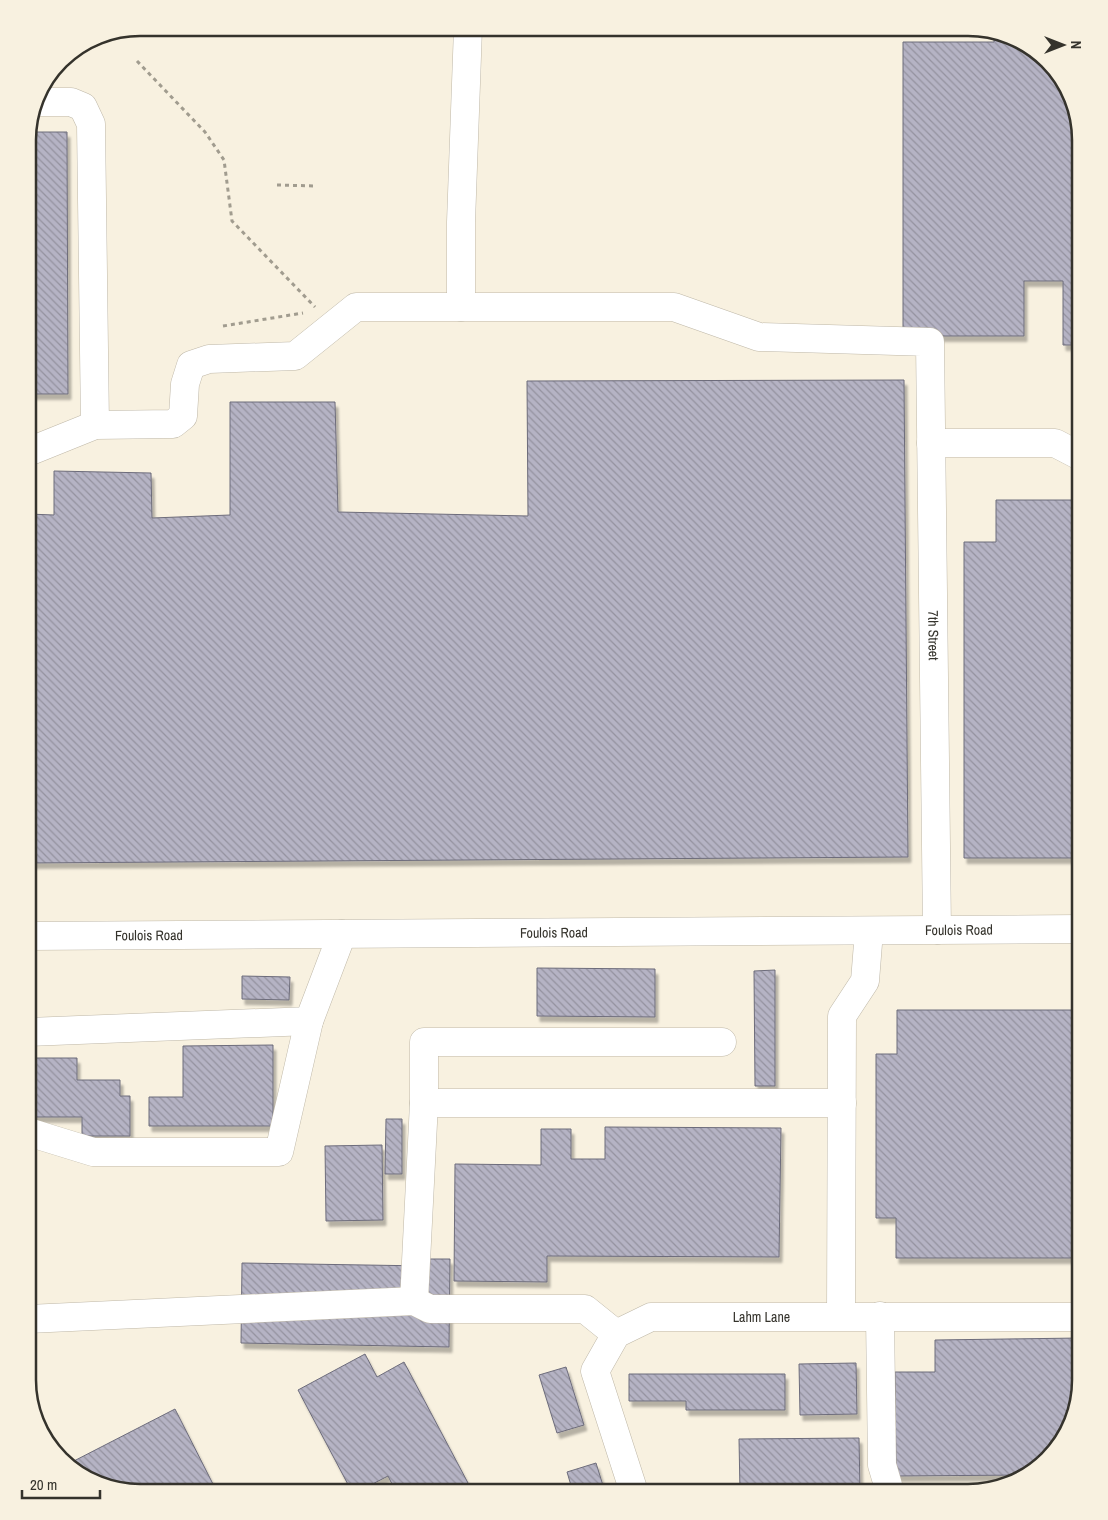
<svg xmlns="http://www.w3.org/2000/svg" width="1108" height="1520" viewBox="0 0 1108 1520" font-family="'Archivo Narrow',sans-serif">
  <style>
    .building { fill: url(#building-back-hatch); stroke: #6d6c7b; filter: url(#shadow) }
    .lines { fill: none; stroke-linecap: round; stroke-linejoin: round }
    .minor-casing { stroke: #bfb8a8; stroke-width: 29 }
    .path { stroke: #a19c8f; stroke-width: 3; stroke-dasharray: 4 4; stroke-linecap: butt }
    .minor { stroke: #fff; stroke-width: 28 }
    .labels { text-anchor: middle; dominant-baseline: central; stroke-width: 4; stroke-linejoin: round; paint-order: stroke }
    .street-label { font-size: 14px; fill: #35332c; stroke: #f8f1e0 }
    .rim { fill: none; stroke: #35332c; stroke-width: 2.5 }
  </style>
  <defs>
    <pattern id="building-back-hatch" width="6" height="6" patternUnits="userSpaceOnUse" patternTransform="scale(1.25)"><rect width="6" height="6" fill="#b5b3c4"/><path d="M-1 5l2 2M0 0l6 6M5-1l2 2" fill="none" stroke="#94929f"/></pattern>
    <filter id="shadow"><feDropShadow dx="3" dy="5.5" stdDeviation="1" flood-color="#0004"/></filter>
  </defs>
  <rect width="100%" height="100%" fill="#f8f1e0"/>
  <g class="building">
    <path d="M994 34 1025 43 1065 83 1080 140V345H1063V281H1024V336H903V42H994Z"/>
    <path d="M28 132H67L68 394H28Z"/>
    <path d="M904 380 908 857 28 863V514L54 515V471L151 473 152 518 230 515V402H335L338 512 528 516 527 381Z"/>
    <path d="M996 500H1080V858H964V542H996Z"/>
    <path d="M537 968 655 969V1017L537 1016Z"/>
    <path d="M775 970V1086H755L754 971Z"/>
    <path d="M242 976 290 977 289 1000 242 999Z"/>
    <path d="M897 1010H1080V1258H896V1218H876V1054H897Z"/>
    <path d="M273 1045V1126H149V1097H183V1046Z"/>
    <path d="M28 1058H77V1080H120V1096H130V1136H82V1117H28Z"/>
    <path d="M386 1119H402V1174H385Z"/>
    <path d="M605 1127 781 1128 779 1257 547 1256V1282L454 1281 455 1164 541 1165V1129H571V1159H605Z"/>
    <path d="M382 1145 383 1220 326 1221 325 1146Z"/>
    <path d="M426 1259H450L449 1347 241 1343 242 1263 426 1266Z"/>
    <path d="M1080 1338V1380L1065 1437 1027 1475 896 1476 895 1372H935V1340Z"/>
    <path d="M365 1354 377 1377 404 1362 468 1483 451 1492H396L388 1476 357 1492H352L298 1390Z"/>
    <path d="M856 1363 857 1414 800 1415 799 1364Z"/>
    <path d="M566 1367 584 1425 557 1433 539 1375Z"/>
    <path d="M629 1374H785V1410H686V1401H629Z"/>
    <path d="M175 1409 217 1492H133L83 1477 70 1463Z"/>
    <path d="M859 1438 860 1492H740L739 1439Z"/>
    <path d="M596 1463 605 1492H573L567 1472Z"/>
  </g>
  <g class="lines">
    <defs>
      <g id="minor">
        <path d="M36 102H71L83 107 91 124 95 425"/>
        <path d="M461 307V222L468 28"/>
        <path d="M931 443H1055L1080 456"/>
        <path id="s1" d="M28 452 95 425 173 424 183 416 185 384 191 365 209 359 295 356 356 307H674L759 337 930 342 937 930"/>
        <path id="s2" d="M28 936 1080 929"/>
        <path d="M28 1032 309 1021 342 934"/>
        <path d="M424 1103H842"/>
        <path d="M28 1132 93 1152H279L309 1021"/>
        <path d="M414 1301 424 1103V1042H722"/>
        <path d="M841 1316 842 1016 865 981 869 931"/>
        <path d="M880 1316 882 1465 890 1492"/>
        <path d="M28 1319 414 1301 430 1309H585L616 1334"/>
        <path id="s3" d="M634 1492 595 1371 616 1334 651 1317H1080"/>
      </g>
    </defs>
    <use href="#minor" class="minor-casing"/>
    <g class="path">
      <path d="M137 61 205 132 224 160 232 221 315 307"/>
      <path d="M277 185 317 186"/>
      <path d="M223 326 303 313"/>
    </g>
    <use href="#minor" class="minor"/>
  </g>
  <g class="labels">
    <g class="street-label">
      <text stroke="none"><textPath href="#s1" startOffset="1271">7th Street</textPath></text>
      <text stroke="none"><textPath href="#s2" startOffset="931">Foulois Road</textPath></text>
      <text stroke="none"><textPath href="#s2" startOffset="526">Foulois Road</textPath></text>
      <text stroke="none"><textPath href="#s2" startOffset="121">Foulois Road</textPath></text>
      <text stroke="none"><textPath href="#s3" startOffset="319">Lahm Lane</textPath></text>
    </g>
  </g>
  <path d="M0 0H1108V1520H0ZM140 36H968A104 104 0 0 1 1072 140V1380A104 104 0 0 1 968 1484H140A104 104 0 0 1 36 1380V140A104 104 0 0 1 140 36Z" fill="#f8f1e0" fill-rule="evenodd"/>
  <path class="rim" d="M140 36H968A104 104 0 0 1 1072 140V1380A104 104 0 0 1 968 1484H140A104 104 0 0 1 36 1380V140A104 104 0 0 1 140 36Z"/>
  <g transform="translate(1063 45) rotate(90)" stroke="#f8f1e0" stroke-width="4" paint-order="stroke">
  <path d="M0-4L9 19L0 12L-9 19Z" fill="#35332c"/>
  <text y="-8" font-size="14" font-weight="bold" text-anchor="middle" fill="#35332c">N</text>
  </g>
  <path d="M22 1490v8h78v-8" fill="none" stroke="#35332c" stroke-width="2.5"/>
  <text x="30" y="1490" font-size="15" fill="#35332c" stroke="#f8f1e0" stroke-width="4" paint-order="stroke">20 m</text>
</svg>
